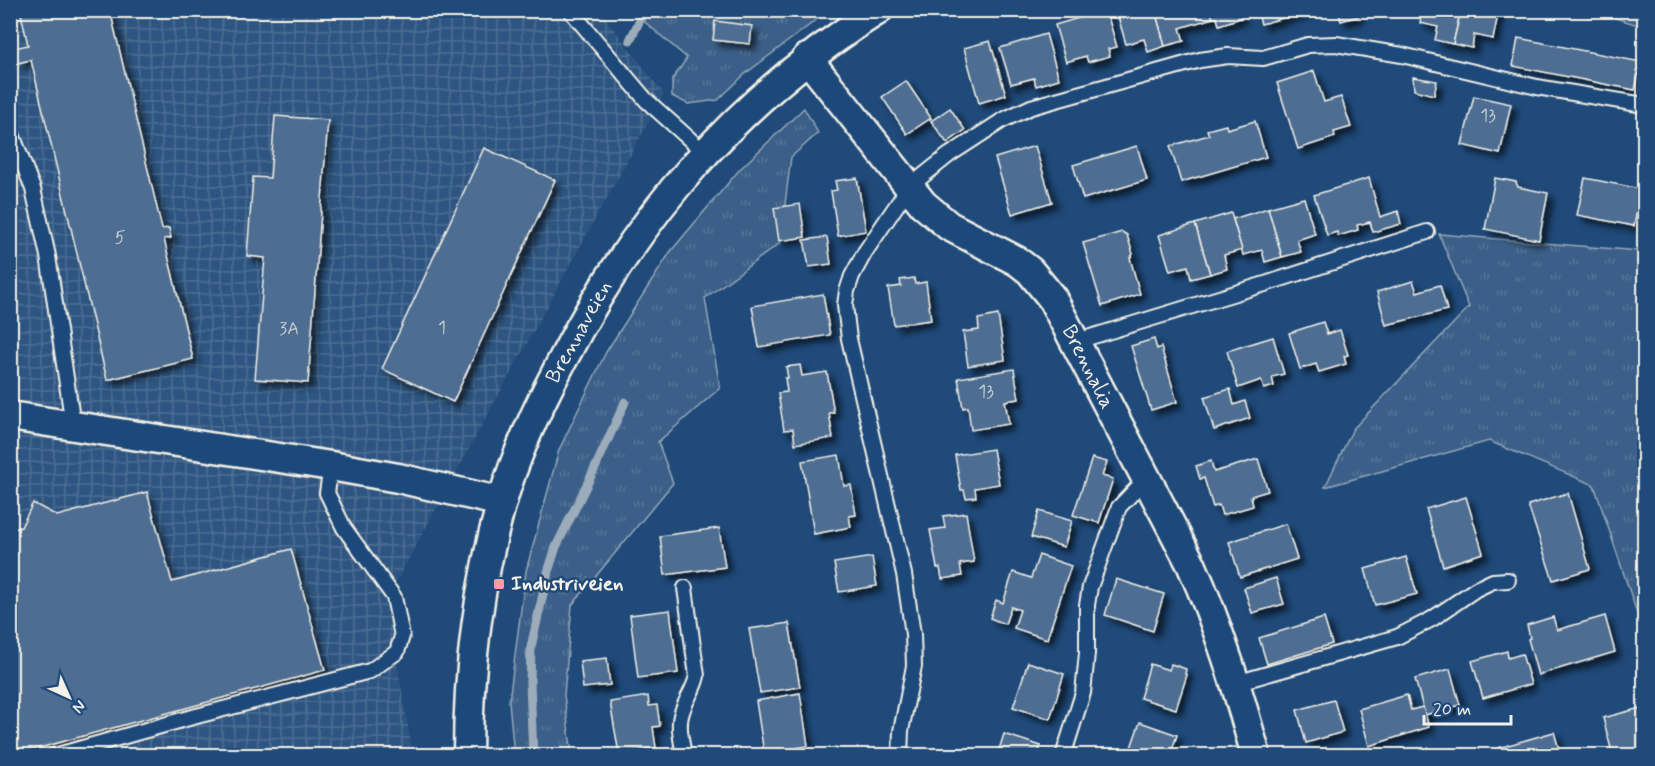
<svg xmlns="http://www.w3.org/2000/svg" width="1655" height="766" viewBox="0 0 1655 766" font-family="Mynerve,sans-serif">
  <style>
    .industrial { fill: url(#industrial-grid) }
    .grass { fill: url(#grass-tufts); stroke: #97a8b8; stroke-width: 1.5 }
    .lines { fill: none; stroke-linecap: round; stroke-linejoin: round }
    .stream { stroke: #9cacbb; stroke-width: 9 }
    .building { fill: #4d6e92; stroke: #f4f1e8; stroke-width: 1.5; filter: url(#shadow) }
    .lane-casing { stroke: #f4f1e8; stroke-width: 18 }
    .street-casing { stroke: #f4f1e8; stroke-width: 33 }
    .lane { stroke: #1f4a7a; stroke-width: 14 }
    .street { stroke: #1f4a7a; stroke-width: 28 }
    .poi-dot { fill: #ff9aa2; stroke: #1f4a7a; stroke-width: 2 }
    .labels { text-anchor: middle; dominant-baseline: central; stroke-width: 5; stroke-linejoin: round; paint-order: stroke }
    .number-label { font-size: 18px; fill: #cad0d2 }
    .street-label { font-size: 21px; fill: #f4f1e8; stroke: #1f4a7a }
    .poi-label { font-size: 21px; font-weight: bold; fill: #f4f1e8; stroke: #1f4a7a; text-anchor: start }
  </style>
  <defs>
    <pattern id="industrial-grid" width="8" height="8" patternUnits="userSpaceOnUse" patternTransform="scale(1.5)"><rect width="8" height="8" fill="#2d5581"/><path d="M0 4h8M4 0v8" fill="none" stroke="#4c6e93"/></pattern>
    <pattern id="grass-tufts" width="24" height="20" patternUnits="userSpaceOnUse" patternTransform="scale(1.5)"><rect width="24" height="20" fill="#3a5f88"/><path d="M3 7l-1-3M5 7V3M7 7l1-3M15 17l-1-3M17 17v-4M19 17l1-3" fill="none" stroke="#577699"/></pattern>
    <filter id="shadow"><feDropShadow dx="5.5" dy="5.5" stdDeviation="3" flood-color="#0009"/></filter>
  </defs>
  <rect width="100%" height="100%" fill="#1f4a7a"/>
  <filter id="ink" filterUnits="userSpaceOnUse"><feTurbulence type="fractalNoise" baseFrequency=".0167" numOctaves="2"/><feDisplacementMap in="SourceGraphic" scale="12" xChannelSelector="R" yChannelSelector="G"/><feConvolveMatrix kernelMatrix="1 2 1 2 8 2 1 2 1" color-interpolation-filters="sRGB"/></filter>
  <g filter="url(#ink)">
    <path class="industrial" d="M10 11H600L664 94 386 600 413 755H11Z"/>
    <g class="grass">
      <path d="M632 11H828L745 74 718 100 688 104 672 96V80L687 58Z"/>
      <path d="M1594 11H1644V27Z"/>
      <path d="M804 108 818 133 791 157 780 243 705 298 720 388 658 442 673 483 572 605 564 695 572 755 514 756 509 701 526 571 559 450 606 352 671 251 740 169Z"/>
      <path d="M1439 234 1639 251 1644 272V634L1594 485 1489 441 1325 487 1353 429 1469 307Z"/>
    </g>
    <g class="lines">
      <g class="stream">
        <path d="M630 40 645 10"/>
        <path d="M533 756 530 683 531 647 548 572 556 547 596 466 625 402"/>
      </g>
    </g>
    <g class="building">
      <path d="M37 10H110L162 229 169 228 171 238 164 239 193 359 107 380 31 60 18 63 14 48 28 45 21 14Z"/>
      <path d="M1106 10 1117 47 1108 49 1110 56 1088 62 1086 56 1066 62 1055 25Z"/>
      <path d="M1116 10H1155L1165 46 1148 52 1144 39 1126 44Z"/>
      <path d="M1155 10H1210L1213 18 1180 28 1184 41 1165 46Z"/>
      <path d="M1210 10H1241V18L1219 25 1217 18H1213Z"/>
      <path d="M1257 10H1309V11L1261 24Z"/>
      <path d="M1338 10H1358L1359 16 1341 21Z"/>
      <path d="M1422 10H1461L1453 44 1435 40 1438 27 1420 23Z"/>
      <path d="M1461 10H1499L1493 39 1474 35 1472 48 1453 44Z"/>
      <path d="M715 21 752 26 750 44 713 40Z"/>
      <path d="M1046 34 1059 79 1036 86 1034 78 1011 84 1000 48Z"/>
      <path d="M1518 38 1641 62 1635 90 1513 66Z"/>
      <path d="M990 41 1006 95 979 103 964 48Z"/>
      <path d="M1314 71 1324 102 1341 97 1351 127 1334 132 1335 137 1298 149 1277 83Z"/>
      <path d="M1413 77 1437 81 1434 95 1414 90Z"/>
      <path d="M906 81 931 118 907 134 882 97Z"/>
      <path d="M1474 96 1511 104 1500 154 1462 145Z"/>
      <path d="M950 108 965 130 947 143 931 121Z"/>
      <path d="M275 116 328 120 308 383 255 379 265 258 247 256 253 177 270 178Z"/>
      <path d="M1255 121 1266 157 1181 182 1170 146 1209 135 1207 130 1226 125 1227 129Z"/>
      <path d="M1035 146 1052 202 1012 214 995 158Z"/>
      <path d="M1137 146 1147 180 1083 199 1073 165Z"/>
      <path d="M484 148 555 180 453 402 382 369Z"/>
      <path d="M857 178 866 231 838 236 831 191 837 190 835 181Z"/>
      <path d="M1369 178 1380 217 1398 211 1401 224 1373 232 1370 222 1357 225 1358 230 1338 236 1337 232 1327 235 1314 195Z"/>
      <path d="M1495 178 1516 182 1518 187 1548 193 1539 240 1485 229Z"/>
      <path d="M1585 178 1641 189 1634 226 1577 215Z"/>
      <path d="M1304 198 1315 234 1297 240 1301 252 1282 257 1268 208Z"/>
      <path d="M800 204 805 237 779 241 774 208Z"/>
      <path d="M1268 208 1282 257 1265 262 1262 250 1243 255 1233 219Z"/>
      <path d="M1231 213 1242 250 1224 255 1227 269 1210 274 1195 224Z"/>
      <path d="M1195 224 1210 274 1191 279 1188 266 1170 271 1159 235Z"/>
      <path d="M1122 232 1127 235 1133 254 1130 258 1140 294 1102 306 1083 243Z"/>
      <path d="M827 237 831 264 809 267 804 240Z"/>
      <path d="M914 278 915 284 926 282 931 320 894 325 888 288 901 286 900 280Z"/>
      <path d="M1413 281 1417 292 1440 285 1447 310 1386 325 1377 292Z"/>
      <path d="M823 294 830 335 759 347 752 306Z"/>
      <path d="M998 315 1005 360 968 366 963 332 979 330 978 319Z"/>
      <path d="M1323 322 1327 334 1340 330 1348 355 1344 356 1346 364 1319 372 1316 364 1300 369 1289 333Z"/>
      <path d="M1273 337 1284 374 1272 377 1274 386 1264 389 1261 380 1238 388 1227 351Z"/>
      <path d="M1154 339 1157 349 1161 347 1177 402 1151 410 1131 346Z"/>
      <path d="M800 365 802 376 827 372 834 413H829L833 438 795 444 793 429 784 430 778 393 787 392 785 378H788L786 367Z"/>
      <path d="M1014 369 1019 399 1005 401 1009 424 971 430 968 407 963 408 958 378Z"/>
      <path d="M1230 389 1234 405 1245 401 1250 418 1214 430 1204 397Z"/>
      <path d="M993 449 999 484 975 488 976 497 966 498 964 490H961L955 455Z"/>
      <path d="M839 455 844 486 851 485 856 515 849 516 851 527 814 534 802 461Z"/>
      <path d="M1092 458 1107 462 1102 476 1113 479 1099 523 1073 515Z"/>
      <path d="M1258 459 1268 491 1251 496 1253 506 1222 515 1219 505 1213 507 1204 478 1200 479 1196 466 1211 461 1214 472Z"/>
      <path d="M147 492 172 582 291 549 325 670 10 756V530L21 527 33 503 57 516Z"/>
      <path d="M1568 493 1590 569 1553 580 1528 505Z"/>
      <path d="M1466 497 1483 553 1443 566 1426 509Z"/>
      <path d="M1039 511 1072 521 1064 547 1031 537Z"/>
      <path d="M966 513 974 562 960 564 962 576 942 579 940 568H937L930 530 945 528 943 516Z"/>
      <path d="M1286 524 1297 559 1240 577 1229 542Z"/>
      <path d="M719 528 725 567 665 575 660 536Z"/>
      <path d="M1039 555 1071 566 1047 639 1014 628 1020 610 1011 607 1005 624 990 618 996 600 1003 603 1013 572 1031 578Z"/>
      <path d="M872 557 877 586 839 592 834 563Z"/>
      <path d="M1406 557 1417 594 1375 605 1365 569Z"/>
      <path d="M1276 578 1284 604 1252 613 1244 588Z"/>
      <path d="M1116 579 1164 594 1153 631 1105 615Z"/>
      <path d="M670 610 678 673 638 678 630 615Z"/>
      <path d="M1605 616 1615 652 1538 675 1528 639 1530 638 1527 625 1553 617 1557 630Z"/>
      <path d="M1324 618 1332 644 1267 664 1259 638Z"/>
      <path d="M789 623 800 687 760 693 749 629Z"/>
      <path d="M1507 651 1508 658 1522 654 1531 684 1483 698 1472 661Z"/>
      <path d="M607 658 610 685 583 688 580 661Z"/>
      <path d="M1028 662 1064 674 1050 719 1013 707Z"/>
      <path d="M1150 664 1169 670 1171 664 1186 669 1185 674 1187 675 1176 709 1140 698Z"/>
      <path d="M1450 669 1460 705 1425 715 1415 679Z"/>
      <path d="M800 693 808 746 764 753 756 701Z"/>
      <path d="M1407 695 1411 710 1423 707 1429 727 1369 746 1359 709Z"/>
      <path d="M648 696 649 706 657 705 660 726 653 727 656 748 619 754 610 702Z"/>
      <path d="M1334 700 1343 732 1306 743 1297 710Z"/>
      <path d="M1644 707V756H1613L1603 718Z"/>
      <path d="M1140 722 1177 735 1170 756H1128Z"/>
      <path d="M1554 732 1561 756H1500L1498 748Z"/>
      <path d="M1004 734 1041 746 1037 756H997Z"/>
      <path d="M651 749 652 756 612 755 619 754Z"/>
    </g>
    <g class="lines">
      <defs>
        <g id="lane">
          <path d="M570 10 646 100 705 153"/>
          <path d="M10 129 33 189 48 256 73 425"/>
          <path d="M1074 342 1265 284 1427 232"/>
          <path d="M1236 683 1397 637 1432 619 1476 589 1493 581 1508 580"/>
          <path d="M54 756 189 718 370 671 397 652 402 636 394 597 344 528 327 493 331 466"/>
          <path d="M684 756C682 742 677 726 682 712 686 699 694 690 697 676L685 588"/>
          <path d="M900 756 901 731 914 666 913 634 904 574 849 339 845 305 847 291 852 276 865 252 909 187 949 155 1003 120 1031 107 1200 60 1228 56 1263 58 1308 45 1336 44 1402 55 1537 87 1644 105"/>
          <path d="M1063 756 1083 693 1087 653V605L1090 587 1119 507 1146 479"/>
        </g>
        <g id="street">
          <path d="M807 58 923 204 949 226 1017 261 1030 271 1052 298 1191 564C1219 627 1238 690 1256 756"/>
          <path d="M10 416 331 466 398 478 502 502"/>
          <path d="M468 756C468 671 478 586 501 505 515 456 537 408 561 363 637 215 737 99 878 10"/>
        </g>
      </defs>
      <use href="#lane" class="lane-casing"/>
      <use href="#street" class="street-casing"/>
      <use href="#lane" class="lane"/>
      <use href="#street" class="street"/>
    </g>
  </g>
  <rect class="poi-dot" x="493" y="578" width="12" height="12" rx="3"/>
  <g class="labels">
    <g class="number-label">
      <text x="1488" y="116">13</text>
      <text x="120" y="238">5</text>
      <text x="442" y="328">1</text>
      <text x="289" y="329">3A</text>
      <text x="986" y="392">13</text>
    </g>
    <g class="street-label">
      <text transform="translate(579 332) rotate(-61)">Brennaveien</text>
      <text transform="translate(1088 367) rotate(63)">Brennalia</text>
    </g>
    <g class="poi-label">
      <text x="511" y="584">Industriveien</text>
    </g>
  </g>
  <rect width="1655" height="766" fill="none" stroke="#1f4a7a" stroke-width="36"/>
  <rect x="18" y="18" width="1619" height="730" fill="none" stroke="#f4f1e8" stroke-width="2" filter="url(#ink)"/>
  <g transform="translate(69 697) rotate(135)" stroke="#1f4a7a" stroke-width="4.5" paint-order="stroke">
  <path d="M0-4.5L10 22L0 15L-10 22Z" fill="#f4f1e8"/>
  <text y="-9" font-size="16" font-weight="bold" text-anchor="middle" fill="#f4f1e8">N</text>
  </g>
  <path d="M1424 715v9h87v-9" fill="none" stroke="#f4f1e8" stroke-width="3"/>
  <text x="1433" y="715" font-size="18" fill="#f4f1e8" stroke="#1f4a7a" stroke-width="4.5" paint-order="stroke">20 m</text>
</svg>
